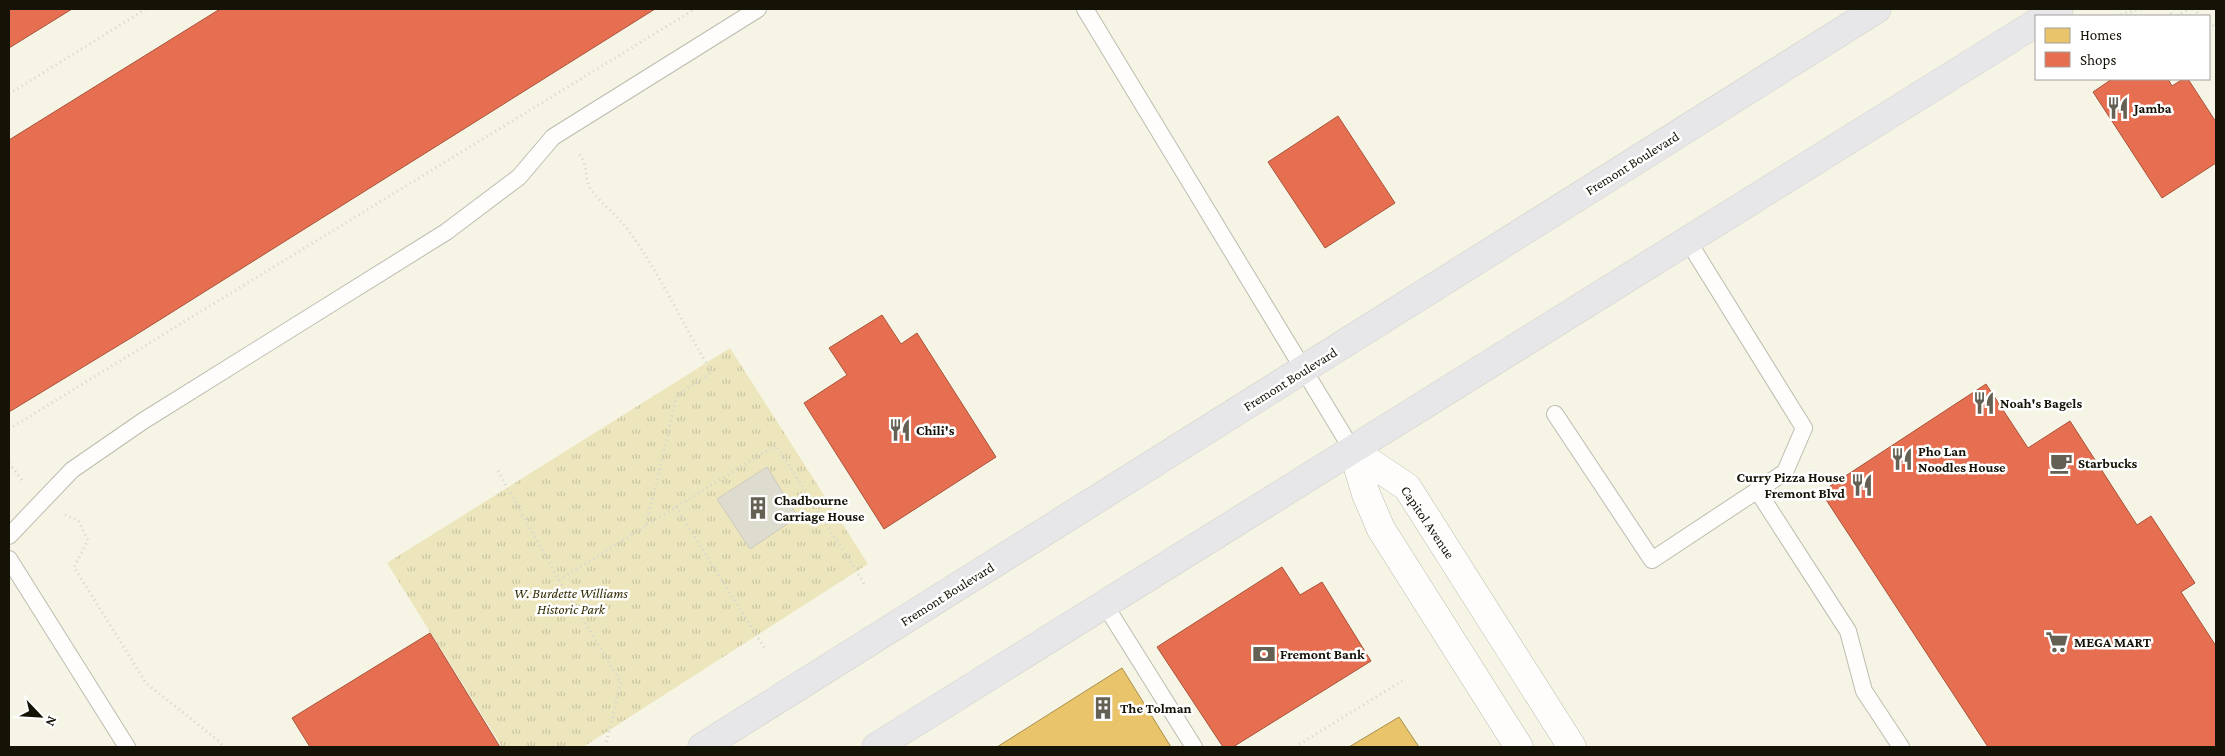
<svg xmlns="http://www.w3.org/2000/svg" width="2225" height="756" viewBox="0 0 2225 756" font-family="'Crimson Pro',serif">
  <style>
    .grass { fill: url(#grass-tufts) }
    .homes { fill: #e9c46a; stroke: #a98f4c }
    .shops { fill: #e76f51; stroke: #a8533a }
    .building { fill: #dedcce; stroke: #cccabc }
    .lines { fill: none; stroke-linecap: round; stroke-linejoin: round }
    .lane-casing { stroke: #bebcaf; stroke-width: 18 }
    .street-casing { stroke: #bebcaf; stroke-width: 29 }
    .primary-casing { stroke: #d2d0c8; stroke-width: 29 }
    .path { stroke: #d5d4cf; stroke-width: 3; stroke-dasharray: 1 4; stroke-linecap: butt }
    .lane { stroke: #fefdfb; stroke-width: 16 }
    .street { stroke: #fefdfb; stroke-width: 28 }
    .primary { stroke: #e7e7ea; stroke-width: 28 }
    .labels { text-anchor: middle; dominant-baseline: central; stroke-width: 5; stroke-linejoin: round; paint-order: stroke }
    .poi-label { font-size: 14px; font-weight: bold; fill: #151206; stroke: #fff; text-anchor: start }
    .street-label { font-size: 14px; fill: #151206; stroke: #fff }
    .park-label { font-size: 14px; font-style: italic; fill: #332c04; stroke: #fff }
  </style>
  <defs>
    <pattern id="grass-tufts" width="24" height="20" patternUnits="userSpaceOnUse" patternTransform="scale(1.25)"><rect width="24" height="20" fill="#ede6bd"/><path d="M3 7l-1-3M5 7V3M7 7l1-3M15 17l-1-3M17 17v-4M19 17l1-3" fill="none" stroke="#cac4a1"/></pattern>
  </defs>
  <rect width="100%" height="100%" fill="#f6f4e5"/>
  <path class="grass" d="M730 348 868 564 583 747H502L387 563Z"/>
  <g class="homes">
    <path d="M1122 668 1171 747H997Z"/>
    <path d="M1399 717 1419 747H1349Z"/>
  </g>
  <g class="shops">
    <path d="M9 9H72L9 48Z"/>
    <path d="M220 9H655L134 336 9 412V140Z"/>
    <path d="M2112 79H2168L2172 86 2183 79H2188L2216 122V163L2162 198 2093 92Z"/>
    <path d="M1338 116 1395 203 1325 248 1268 162Z"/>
    <path d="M882 315 901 344 917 333 996 457 884 529 804 403 847 375 829 348Z"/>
    <path d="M1986 384 2028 448 2070 421 2137 525 2151 516 2195 583 2181 592 2216 646V747H1988L1821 492Z"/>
    <path d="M1282 567 1300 595 1322 582 1371 661 1233 747H1223L1157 647Z"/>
    <path d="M430 633 500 747H310L292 718Z"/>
  </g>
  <path class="building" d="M767 467 798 517 750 549 717 499Z"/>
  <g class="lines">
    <defs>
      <g id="lane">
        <path d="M1085 9 1353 451"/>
        <path d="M1555 414 1652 560 1785 472 1804 428 1688 241"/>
        <path d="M1757 490 1848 631 1864 691 1901 747"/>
        <path d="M9 536 72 470 143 421 446 232 519 177 553 137 758 9"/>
        <path d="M9 559 127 747"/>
        <path d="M1105 605 1194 747"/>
      </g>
      <g id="street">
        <path d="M1353 451 1407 487 1572 747"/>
        <path d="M1353 451 1366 494 1381 529 1519 747"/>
      </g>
      <g id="primary">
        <path d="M2047 16 2059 9"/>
        <path d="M702 747 1877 9"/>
        <path d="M876 747 2036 23"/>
      </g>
    </defs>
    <use href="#lane" class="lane-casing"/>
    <use href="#street" class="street-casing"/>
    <use href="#primary" class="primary-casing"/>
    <g class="path">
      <path d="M2168 9 2172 16"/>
      <path d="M2193 9 2202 16"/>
      <path d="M2116 16 2141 9"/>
      <path d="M2177 16 2188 9"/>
      <path d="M2209 22 2216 28"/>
      <path d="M9 94 146 9"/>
      <path d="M9 429 695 9"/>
      <path d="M9 463 24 483"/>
      <path d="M498 471 559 580 646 526 677 395 712 372C683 326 661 274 628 230 617 215 600 203 590 188 583 176 589 162 577 153"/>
      <path d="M676 507 765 649"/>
      <path d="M65 515 78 520 88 540 74 567 146 683 220 742 223 747"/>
      <path d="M647 525 776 445 865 585"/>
      <path d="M559 580 621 682 606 744"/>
      <path d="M1295 747 1402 681"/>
    </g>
    <use href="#lane" class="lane"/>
    <use href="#street" class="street"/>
    <use href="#primary" class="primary"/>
  </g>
  <defs>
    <symbol id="restaurant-bare" viewBox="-9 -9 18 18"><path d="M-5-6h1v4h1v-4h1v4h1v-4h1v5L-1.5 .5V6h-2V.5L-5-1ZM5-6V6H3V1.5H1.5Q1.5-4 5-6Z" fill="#646154" stroke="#fff" stroke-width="2.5" paint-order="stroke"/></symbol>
    <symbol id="cafe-bare" viewBox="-9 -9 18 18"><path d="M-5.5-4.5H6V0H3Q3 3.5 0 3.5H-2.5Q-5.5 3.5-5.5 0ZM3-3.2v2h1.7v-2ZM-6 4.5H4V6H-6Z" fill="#646154" stroke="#fff" stroke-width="2.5" paint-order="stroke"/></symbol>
    <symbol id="building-bare" viewBox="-9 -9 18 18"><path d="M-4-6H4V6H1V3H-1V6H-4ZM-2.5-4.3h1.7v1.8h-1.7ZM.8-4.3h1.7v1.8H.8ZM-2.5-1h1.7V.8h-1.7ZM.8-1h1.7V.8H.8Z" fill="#646154" stroke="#fff" stroke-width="2.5" paint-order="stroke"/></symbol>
    <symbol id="supermarket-bare" viewBox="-9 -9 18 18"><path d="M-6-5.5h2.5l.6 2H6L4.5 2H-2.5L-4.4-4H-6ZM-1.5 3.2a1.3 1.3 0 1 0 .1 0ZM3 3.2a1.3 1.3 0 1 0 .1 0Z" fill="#646154" stroke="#fff" stroke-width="2.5" paint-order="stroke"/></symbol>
    <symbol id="bank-bare" viewBox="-9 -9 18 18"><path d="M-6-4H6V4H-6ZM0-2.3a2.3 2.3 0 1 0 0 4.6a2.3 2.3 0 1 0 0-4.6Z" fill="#646154" stroke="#fff" stroke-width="2.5" paint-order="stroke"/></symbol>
  </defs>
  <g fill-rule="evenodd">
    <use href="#restaurant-bare" x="2102" y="92" width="32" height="32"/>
    <use href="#restaurant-bare" x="1968" y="387" width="32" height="32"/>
    <use href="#restaurant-bare" x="884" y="414" width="32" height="32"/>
    <use href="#restaurant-bare" x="1886" y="443" width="32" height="32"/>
    <use href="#cafe-bare" x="2045" y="447" width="32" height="32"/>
    <use href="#restaurant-bare" x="1846" y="469" width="32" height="32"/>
    <use href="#building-bare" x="742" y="492" width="32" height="32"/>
    <use href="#supermarket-bare" x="2041" y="626" width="32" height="32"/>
    <use href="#bank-bare" x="1248" y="638" width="32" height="32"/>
    <use href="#building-bare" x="1087" y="692" width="32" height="32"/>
  </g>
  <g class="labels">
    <g class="poi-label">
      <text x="2134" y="108">Jamba</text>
      <text x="2000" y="403">Noah's Bagels</text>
      <text x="916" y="430">Chili's</text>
      <text x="1918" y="451">Pho Lan<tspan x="1918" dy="16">Noodles House</tspan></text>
      <text x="2078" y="463">Starbucks</text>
      <text x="1845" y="477" text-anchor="end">Curry Pizza House<tspan x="1845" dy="16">Fremont Blvd</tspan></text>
      <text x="774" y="500">Chadbourne<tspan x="774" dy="16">Carriage House</tspan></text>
      <text x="2074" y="642">MEGA MART</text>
      <text x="1280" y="654">Fremont Bank</text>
      <text x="1120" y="708">The Tolman</text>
    </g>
    <g class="street-label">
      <text transform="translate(1632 163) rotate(-32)">Fremont Boulevard</text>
      <text transform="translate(1290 379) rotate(-32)">Fremont Boulevard</text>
      <text transform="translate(1428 522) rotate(56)">Capitol Avenue</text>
      <text transform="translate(947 594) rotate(-32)">Fremont Boulevard</text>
    </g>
    <g class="park-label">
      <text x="571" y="593">W. Burdette Williams<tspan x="571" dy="16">Historic Park</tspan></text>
    </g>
  </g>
  <rect width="2225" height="756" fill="none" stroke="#151206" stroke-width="20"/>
  <rect x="2035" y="15" width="175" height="65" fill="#ffffff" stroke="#a1a09b"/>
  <rect x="2045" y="28" width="25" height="15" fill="#e9c46a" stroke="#a1a09b"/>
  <text x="2080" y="40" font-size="15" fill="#151206">Homes</text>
  <rect x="2045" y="52" width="25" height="15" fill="#e76f51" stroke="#a1a09b"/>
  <text x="2080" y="65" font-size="15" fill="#151206">Shops</text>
  <g transform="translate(40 716) rotate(115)" stroke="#ffffff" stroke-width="4" paint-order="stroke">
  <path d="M0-4L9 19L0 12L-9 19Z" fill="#151206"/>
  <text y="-8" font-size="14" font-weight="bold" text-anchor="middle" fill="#151206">N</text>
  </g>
</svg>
